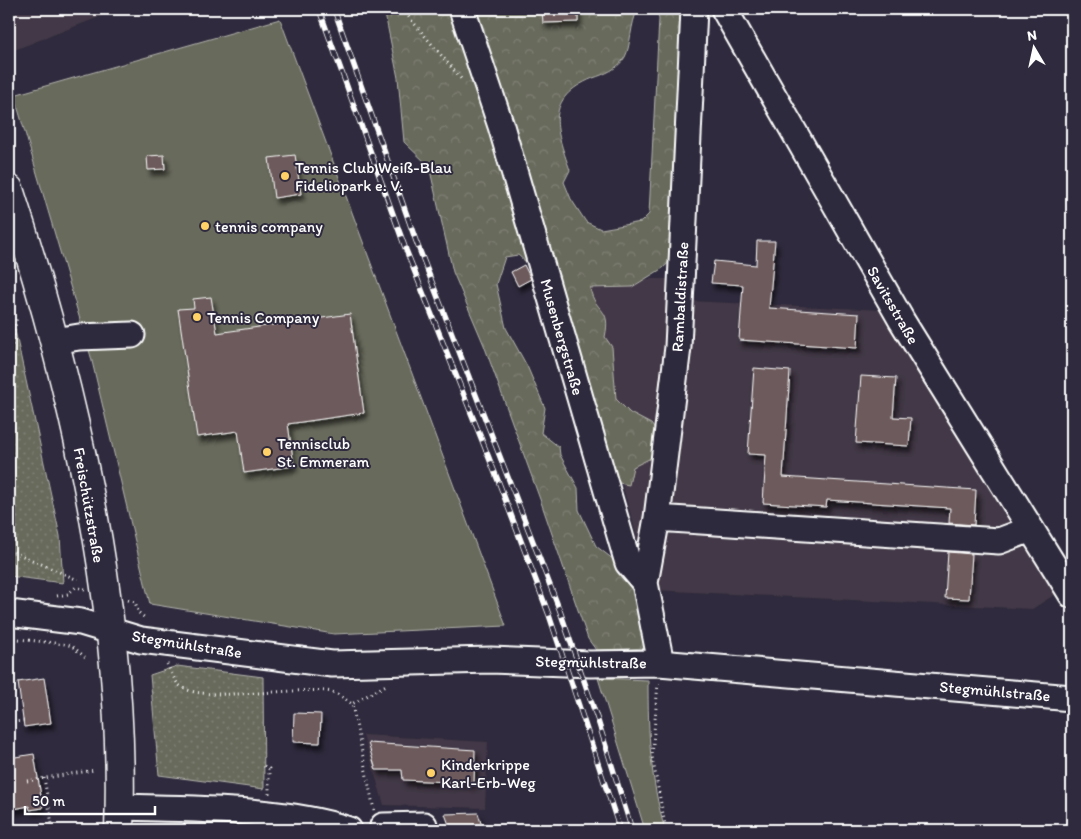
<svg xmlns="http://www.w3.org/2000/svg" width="1081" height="839" viewBox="0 0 1081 839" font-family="Itim,sans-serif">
<defs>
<pattern id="forest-crowns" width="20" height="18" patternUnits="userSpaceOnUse" patternTransform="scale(1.25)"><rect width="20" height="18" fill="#686a5c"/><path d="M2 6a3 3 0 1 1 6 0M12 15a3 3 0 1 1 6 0" fill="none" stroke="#7f8074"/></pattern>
<pattern id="park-dots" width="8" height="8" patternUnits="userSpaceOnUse" patternTransform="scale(1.25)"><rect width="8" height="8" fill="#686a5c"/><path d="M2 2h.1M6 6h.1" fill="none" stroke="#7f8074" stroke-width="1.8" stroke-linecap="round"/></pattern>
<filter id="shadow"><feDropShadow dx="3" dy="5.5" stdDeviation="2.5" flood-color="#0009"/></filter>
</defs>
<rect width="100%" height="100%" fill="#2f2a3d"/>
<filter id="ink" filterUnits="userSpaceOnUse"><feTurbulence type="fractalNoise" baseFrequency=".02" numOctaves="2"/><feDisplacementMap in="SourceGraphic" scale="10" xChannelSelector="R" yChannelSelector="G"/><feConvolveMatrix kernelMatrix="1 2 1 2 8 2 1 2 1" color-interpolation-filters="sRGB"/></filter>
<g filter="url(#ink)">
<path fill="#423846" d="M9 9H120L9 52Z
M564 279H689V301L884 310 1059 592 1032 609 652 590Z
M363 735 488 742 485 808 384 805Z"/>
<path fill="#686a5c" stroke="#b4b4ae" d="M280 19 506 626 334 634 150 604 91 357 14 95Z
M598 678 648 680C648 734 650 778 665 830H645Z"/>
<path fill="url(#forest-crowns)" stroke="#b4b4ae" d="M384 9H638C630 24 631 46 625 57 618 69 605 74 593 78 544 98 555 128 570 170L564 182 571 199 586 222 601 229 641 222 649 214 659 19 656 9H691L677 255 663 268 632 287 590 288C595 314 612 306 605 337L612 347 616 399 630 413 651 424 664 441 659 454 633 467 629 485 614 482 527 263 518 255 505 257 496 284 506 328 527 366 545 408 541 433 559 447 560 455 578 488 579 510 596 546 631 573 637 609 650 626V648L596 650 588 639 541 502 484 345 453 272 429 166 404 142 398 78Z"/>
<path fill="url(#park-dots)" stroke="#b4b4ae" d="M9 303 60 536 63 583 9 576Z
M177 666 263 677 264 789 159 775 150 675Z"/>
<path fill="#6d5a5b" stroke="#fff" filter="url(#shadow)" d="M542 9H578V22L543 23Z
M164 155 165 169 148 170 147 156Z
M295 155 301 194 274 198 269 158Z
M757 241H775L769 308 859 314 857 348 739 340 743 285 711 283 714 261 756 265Z
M524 265 531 279 518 286 511 272Z
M211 297 217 333 350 314 364 413 288 424 294 466 244 473 238 431 197 437 178 309 194 308 193 299Z
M754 368 790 371 783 477 976 490 974 525 949 523 950 508 827 500 826 507 763 503 766 455 748 454Z
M861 376 896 378 893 417 911 418 909 446 856 443Z
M948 552 972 554 969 599 945 598Z
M44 678 51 723 24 727 18 682Z
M294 713 321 714 320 743 293 742Z
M368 743 475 750 474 783 403 780 402 770H376Z
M34 754 43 808 30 810 29 806 9 810V758Z
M478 813 483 830H451L445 814Z"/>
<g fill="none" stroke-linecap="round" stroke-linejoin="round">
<g stroke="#fff" stroke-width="29">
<path id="minor" d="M462 9 501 126 628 563 645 583 659 653V663
M724 9 902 321 1072 595
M55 341 79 337 132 335
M657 518 999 541 1031 529
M645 583 657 518 678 347 694 9
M9 613 81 622 141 640 332 664 491 660 590 664 659 663 1072 698
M120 807C188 809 285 808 349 830
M383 826 424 825"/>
</g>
<g stroke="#fff" stroke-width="31">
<path id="major" d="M9 189C75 391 127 617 119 830"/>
</g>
<path stroke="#fff" stroke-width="3" stroke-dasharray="1 4" stroke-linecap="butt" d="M402 9 463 81
M9 365 17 316
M9 550 78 580
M57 596 68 594 76 587 85 589
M128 600 135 602 139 614
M139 613 146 619
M9 638 64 644 72 646 85 657
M167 664C171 671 174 680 179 685 199 705 300 685 332 692 339 694 346 700 352 704
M658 683 652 756 666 830
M9 709 11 722 24 721
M264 766 269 769V794
M44 778 53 830
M27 781 95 770
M374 810 352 704 388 684"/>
<use href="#minor" stroke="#2f2a3d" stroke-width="25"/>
<use href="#major" stroke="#2f2a3d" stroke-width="28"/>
<g stroke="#fff" stroke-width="5.5">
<path id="rail" d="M319 9 406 250 499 483 549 615 620 830
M334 9 416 241 560 611 599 724 632 830"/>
</g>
<use href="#rail" stroke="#2f2a3d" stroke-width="4" stroke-dasharray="11" stroke-linecap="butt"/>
</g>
</g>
<g fill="#ffd166" stroke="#2f2a3d" stroke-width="2">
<circle cx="285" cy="176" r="5"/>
<circle cx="205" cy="226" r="5"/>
<circle cx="197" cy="317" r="5"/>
<circle cx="267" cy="452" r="5"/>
<circle cx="431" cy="773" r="5"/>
</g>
<g text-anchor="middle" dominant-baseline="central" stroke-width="4" stroke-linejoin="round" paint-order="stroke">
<g font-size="16" fill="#fff" stroke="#2f2a3d" text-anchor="start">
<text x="295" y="167">Tennis Club Weiß-Blau<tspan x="295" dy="18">Fideliopark e. V.</tspan></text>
<text x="215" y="226">tennis company</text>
<text x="207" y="317">Tennis Company</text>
<text x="277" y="443">Tennisclub<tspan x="277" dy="18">St. Emmeram</tspan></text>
<text x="441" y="764">Kinderkrippe<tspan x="441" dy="18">Karl-Erb-Weg</tspan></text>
</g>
<g font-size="16" fill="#fff" stroke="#2f2a3d">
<text transform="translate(680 297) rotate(-87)">Rambaldistraße</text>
<text transform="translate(893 305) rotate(60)">Savitsstraße</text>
<text transform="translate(562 337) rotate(74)">Musenbergstraße</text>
<text transform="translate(89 505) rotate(80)">Freischützstraße</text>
<text transform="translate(187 644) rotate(9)">Stegmühlstraße</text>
<text transform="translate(591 662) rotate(1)">Stegmühlstraße</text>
<text transform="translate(995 691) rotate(5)">Stegmühlstraße</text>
</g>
</g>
<rect width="1081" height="839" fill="none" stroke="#2f2a3d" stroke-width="30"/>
<rect x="15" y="15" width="1051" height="809" fill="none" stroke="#fff" stroke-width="2" filter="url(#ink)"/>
<g transform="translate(1034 48) rotate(351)" stroke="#2f2a3d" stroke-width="4" paint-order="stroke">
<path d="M0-4L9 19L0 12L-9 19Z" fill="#ffffff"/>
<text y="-8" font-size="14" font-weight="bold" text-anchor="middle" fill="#ffffff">N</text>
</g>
<path d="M25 806v8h130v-8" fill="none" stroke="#ffffff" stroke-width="2.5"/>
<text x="32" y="806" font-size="15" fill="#ffffff" stroke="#2f2a3d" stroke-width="4" paint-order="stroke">50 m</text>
</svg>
